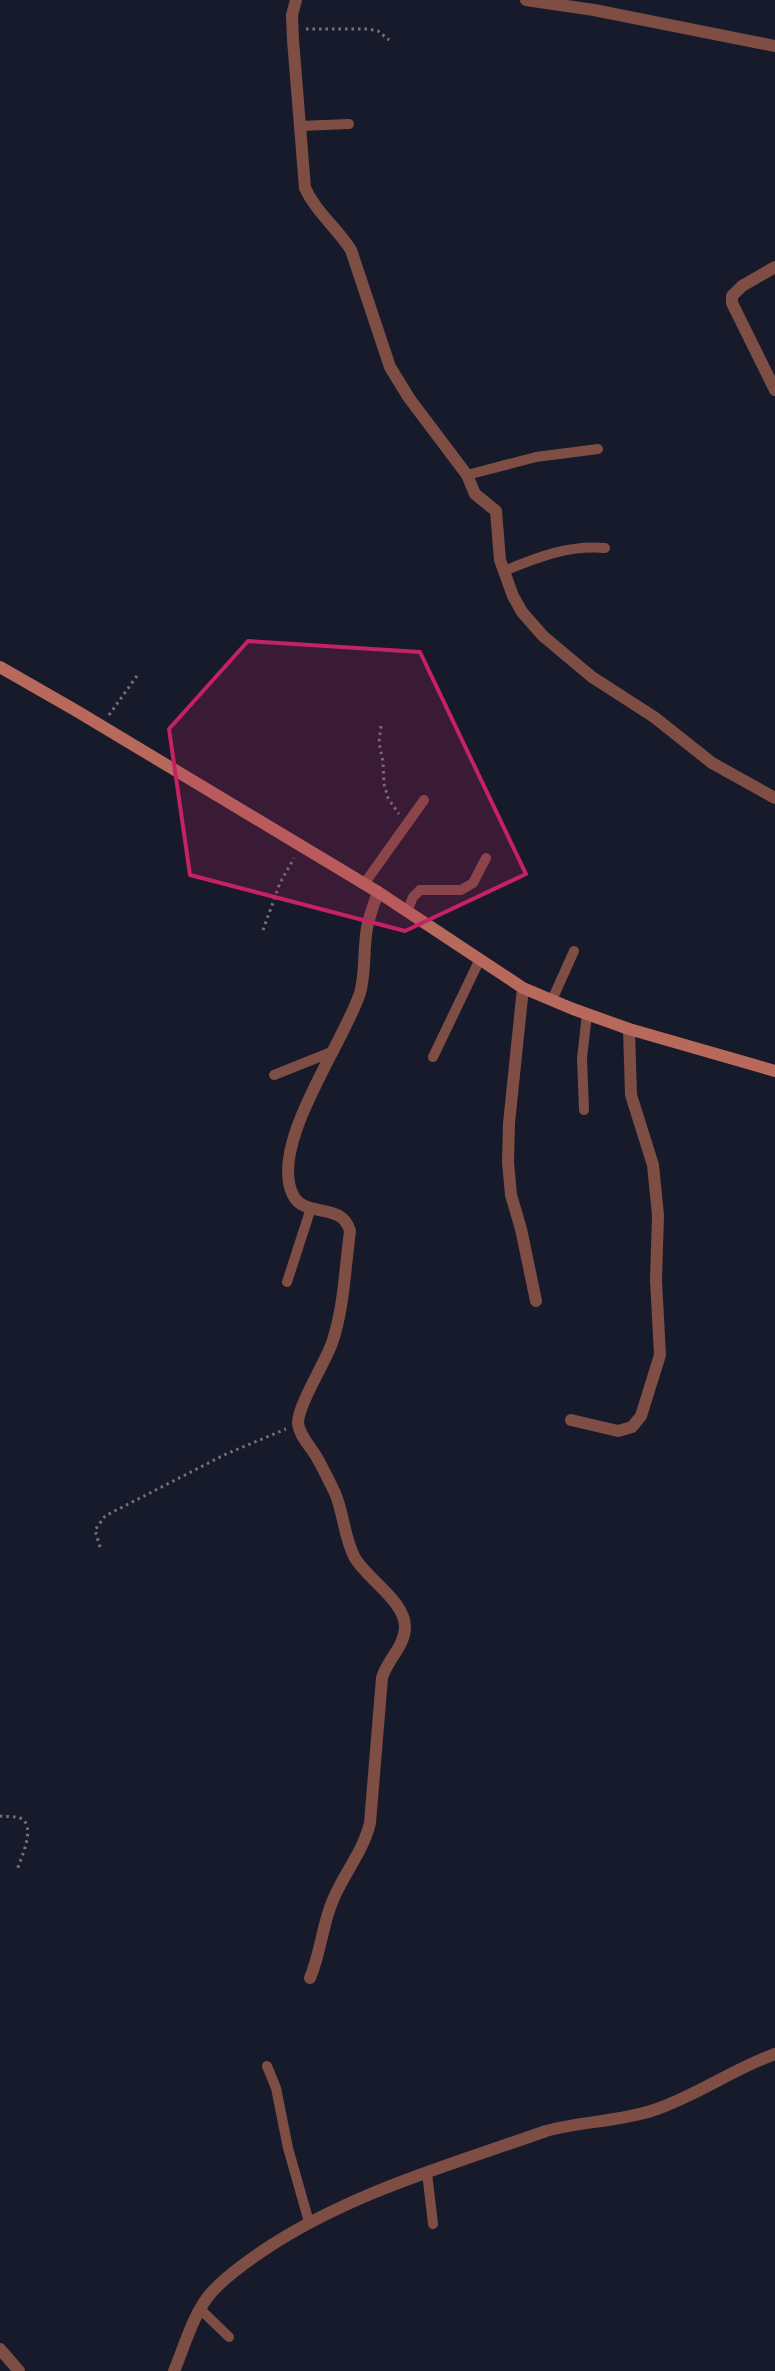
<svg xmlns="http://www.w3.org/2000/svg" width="775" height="2371" viewBox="0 0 775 2371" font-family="'DejaVu Sans',sans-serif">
<rect width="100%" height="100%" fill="#171a2a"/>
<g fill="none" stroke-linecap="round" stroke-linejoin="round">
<path stroke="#707280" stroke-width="3" stroke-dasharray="2.5 4" stroke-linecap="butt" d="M306 29H369L378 31 389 40
M109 715 139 673
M381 726 379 742 383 762 384 784 388 798 399 814
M263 930 280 883 294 858
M100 1547 95 1530 105 1516 226 1454 286 1429
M0 1816C6 1817 15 1816 20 1818 37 1825 21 1858 17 1870"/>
<path stroke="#7e4e44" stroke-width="10" d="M299 126 349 124
M467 475 536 457 598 449
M504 571C538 557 568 545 605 548
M364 884 424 800
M407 911 413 897 420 890H461L473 883 486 858
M552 1000 574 951
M433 1057 480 959
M274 1075 334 1051
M584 1110 582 1058 587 1014
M287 1282 311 1208
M267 2066 276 2088 288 2148 309 2222
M427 2173 433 2224
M200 2309 229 2337"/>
<path stroke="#7e4e44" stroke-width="12" d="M296 0 292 15 293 40 305 188C316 212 337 228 351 250L390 367 409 398 467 475 475 494 496 511 500 560 513 596 522 612 543 636 592 677 654 717 712 763 775 798
M526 0 594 10 775 46
M775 267 742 286 732 296V303L775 390
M523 988 509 1123 508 1162 511 1195 521 1229 536 1301
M571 1420 618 1431 632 1427 641 1416 660 1355 656 1280 658 1215 653 1165 631 1095 629 1029
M310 1978C321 1952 322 1925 333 1900 344 1873 363 1852 370 1823L382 1678C387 1660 405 1646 405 1627 405 1601 368 1580 355 1558 344 1538 344 1514 335 1493 329 1481 323 1468 316 1456 310 1446 299 1435 298 1423 298 1405 325 1363 332 1343 344 1308 345 1268 350 1231 342 1201 305 1219 293 1195 268 1145 344 1043 360 993 366 972 363 950 367 928 369 916 374 904 378 892
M0 2349 19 2371
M174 2371C185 2345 193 2314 211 2293 226 2276 246 2262 264 2250 349 2193 450 2165 546 2131 581 2121 619 2122 654 2110 696 2096 733 2069 775 2054"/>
<path stroke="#b7695b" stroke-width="12" d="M0 667 75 710 378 892 523 988 573 1009 629 1029 775 1071"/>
</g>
<path fill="#c42262" fill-opacity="0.2" stroke="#c42262" stroke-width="4" stroke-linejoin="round" d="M248 641 420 652 526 874 405 931 190 875 169 729Z"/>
</svg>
